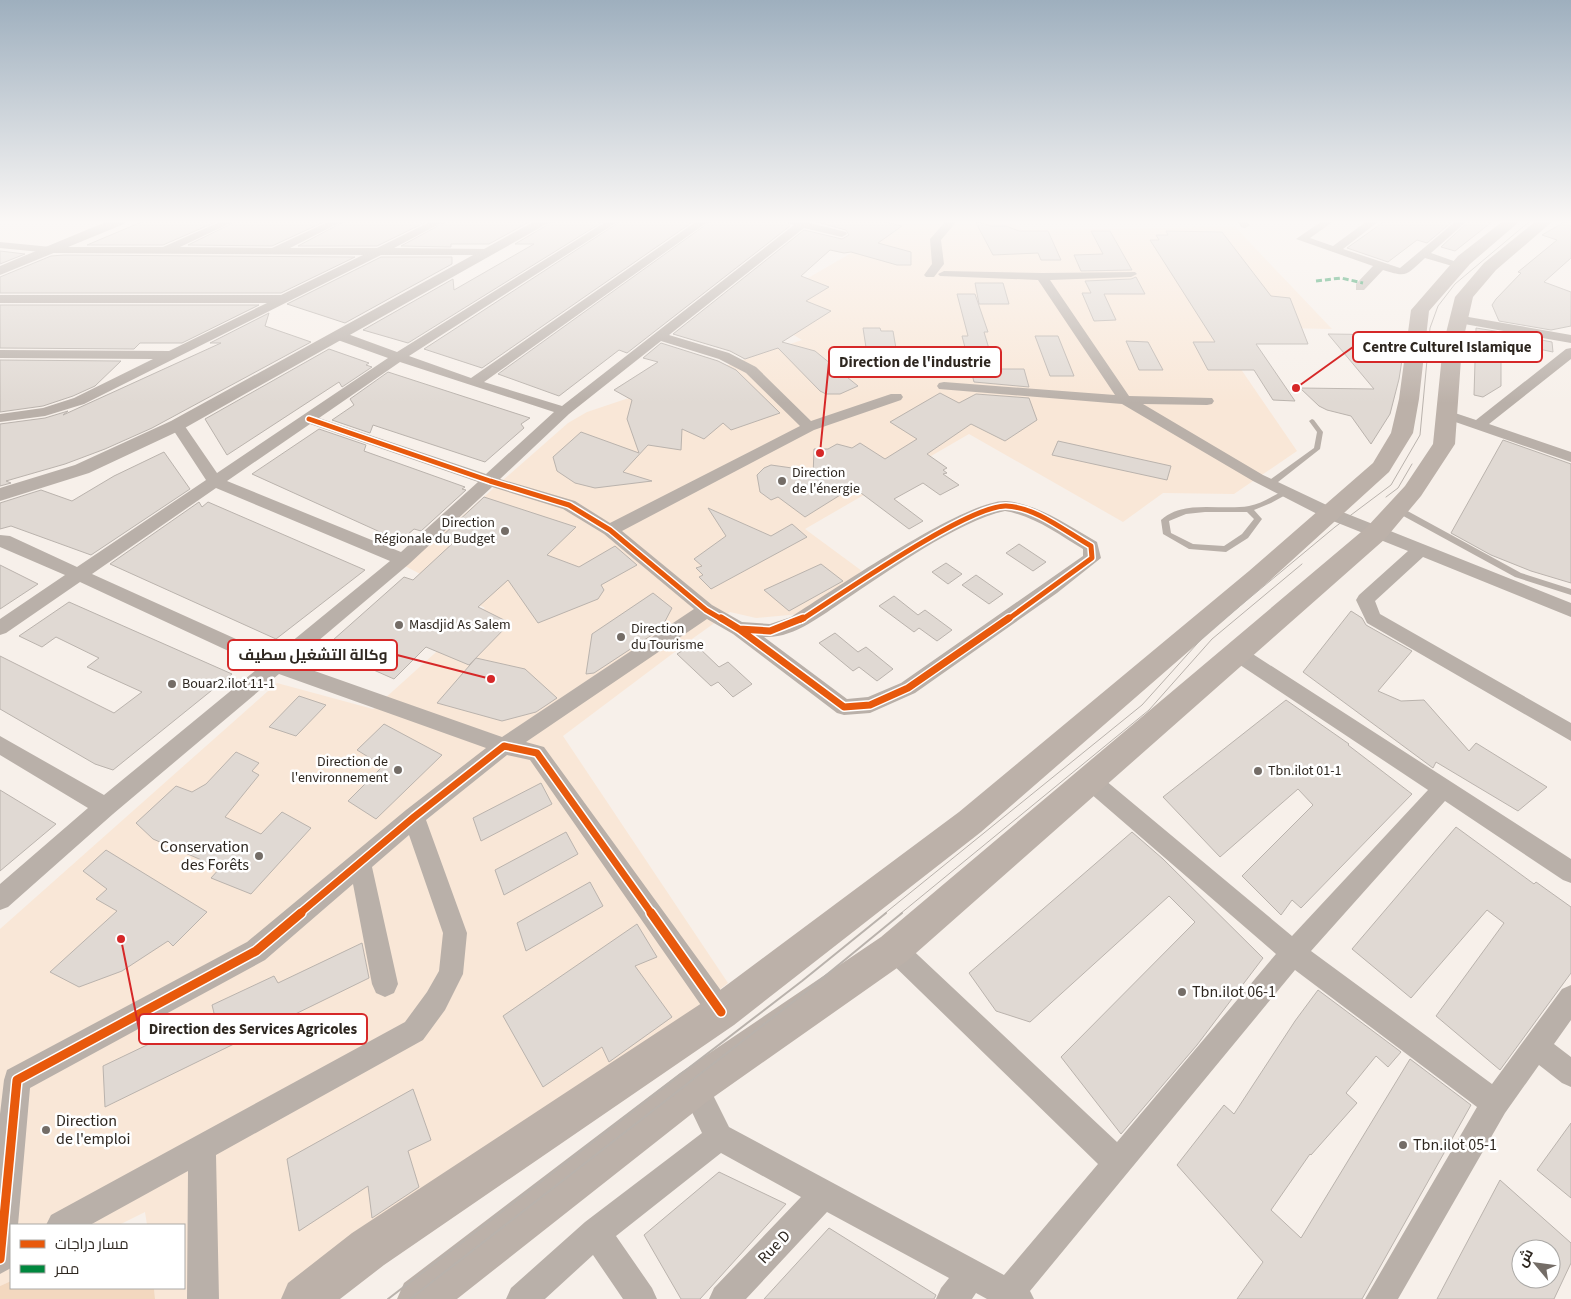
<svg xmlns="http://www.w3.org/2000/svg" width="1571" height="1299" viewBox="0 0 1571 1299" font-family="'Source Sans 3',Cairo,sans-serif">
<rect width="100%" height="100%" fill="#f7f0ea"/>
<path fill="#f9e7d7" d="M895 221H1001L1019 226 1021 230 1235 227 1332 329 1237 327 1221 340 1297 451 1234 494 1163 493 1123 522 969 434 805 529 862 571 800 614 756 618 730 612 692 639 563 736 728 983 516 1147 300 1299H155L154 1288H184V1225H147L145 1212 119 1225H11V1281L0 1286V929L277 683 373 709 485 608 405 566 568 423 587 412 802 340 753 310 896 227Z"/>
<path fill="#f3d8bf" d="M11 1281V1288H154L155 1299H0V1286Z"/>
<path fill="#e0d9d3" stroke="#bab3ad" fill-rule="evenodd" d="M144 221H218L163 245H87Z
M237 221H326L272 246 188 245Z
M345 221H428L377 246H298Z
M447 221H531L489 244H451V247L401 246Z
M554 221H604L408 343 363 330 453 279 454 290 534 244H515Z
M621 221H694L482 368 424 349Z
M711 221H787L790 226 627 353 619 350 559 396 498 374Z
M813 221H881L902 226 878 243 911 252V265H897L851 252 844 253 830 250 801 276 829 287 806 301 831 311 782 342 815 351 858 386 840 394H826L820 391 778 348 745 359 730 351 673 334 804 230 842 239 849 235 846 230Z
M975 221 991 226H1006L1019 231H1048L1061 260H1041L1038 253 993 255Z
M1385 221H1453L1427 243 1417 240 1388 262 1347 248Z
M1469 221H1493L1455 251 1441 247Z
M1566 221H1571V258L1544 282 1571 292V326L1551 330 1499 321 1492 305 1496 299 1521 273 1518 272 1557 240 1542 235Z
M1091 231H1110L1132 270 1081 271 1074 255 1103 254Z
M1166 231 1222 232 1271 296 1290 298 1308 344H1256L1295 401 1273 400 1254 370H1208L1193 342H1215L1150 240H1159L1156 235H1168Z
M0 251 25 254 0 264Z
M64 255 355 257 281 293H0V277L51 256Z
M381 257H452V264L345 323 287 304Z
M1136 277 1145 294H1104L1116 320 1094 321 1082 293H1091L1085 281 1131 279Z
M975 283H1003L1009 304H979Z
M957 294H975L988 332H984L995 369H1024L1029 387 974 382 962 336H968Z
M0 305H259L182 343H140L134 349 0 348Z
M269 313 265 326 311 342 152 428 105 449 65 464 6 481 11 483 0 486V424L45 418 68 411 63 415 221 343H210Z
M863 328H880L881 331H893L899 366 869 367Z
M1476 328 1501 332V386L1483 397 1474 395Z
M1505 333 1552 342 1553 352 1510 343Z
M1328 334 1406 335 1399 379 1390 414 1371 444 1351 416 1327 410 1319 406 1300 388 1374 389Z
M1035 336H1058L1074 376H1050Z
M1126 341 1148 342 1163 370H1139Z
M661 343 718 361 736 370 780 413 731 430 723 423 704 439 682 429 681 450 648 445 623 472 652 481 595 488 575 483 557 471 553 457 581 432 639 453 627 419 632 400 614 390 658 362 643 358Z
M329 349 369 363 366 365 372 367 342 387 339 382 227 455 205 419Z
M0 360 121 361 95 386 73 396 43 406 0 412Z
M388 372 530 418 521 424 524 428 485 462 373 425 370 433 332 420 354 405 350 399Z
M940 393 959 403 976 394 1029 398 1037 420 1005 441 971 424 927 454 947 468 943 470 947 473 943 474 959 485 940 495 923 483 894 499 923 521 909 529 853 487 805 517 778 497 771 500 760 492 757 475 764 468 771 465 792 468 794 466 813 477 814 449H828L837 444 852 448 860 443 885 459 917 439 890 422Z
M319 429 366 445 364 451 465 487 462 489 466 490 421 531 414 529 400 541 252 474Z
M1503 440 1571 464V583L1531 571 1491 555 1451 533Z
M1058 441 1171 466 1167 480 1052 455Z
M164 452 190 489 91 555 11 526 0 529V503L41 490 72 501 114 476Z
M484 497 576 527 547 555 579 567 615 546 637 565 601 585 604 590 598 599 538 623 508 580 478 607 510 623 469 665 426 647 394 679 324 648 404 577 413 580 454 542 440 538Z
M199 502 202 507 208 502 365 570 276 639 110 564Z
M708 508 771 536 792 524 807 537 711 589 699 577 703 575 696 568 702 566 694 559 726 536Z
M1019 544 1046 562 1033 571 1006 553Z
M946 563 962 574 948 584 932 572Z
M821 564 843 581 789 611 764 590Z
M0 565 38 584 0 609Z
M976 575 1003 594 989 604 962 585Z
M653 593 672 608 661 629 594 673 586 674 592 634Z
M894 596 918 615 925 610 952 630 937 641 919 628 914 632 879 606Z
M69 602 232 674 113 770 95 764 0 709V656L114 713 142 692 87 667 99 658 56 637 42 647 19 636Z
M1351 611 1362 618 1366 625 1412 651 1378 691 1401 701 1424 700 1469 751 1476 743 1547 787 1518 811 1436 762 1433 768 1303 672Z
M835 633 858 652 866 647 893 669 877 681 859 667 853 671 819 643Z
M690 646 693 649 698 647 719 667 728 662 752 684 733 697 718 682 711 686 677 654Z
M476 658 525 669 557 698 536 712 502 721 437 703Z
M299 696 326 705 296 736 269 727Z
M1286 700 1349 744 1348 745 1412 794 1301 908 1292 900 1281 915 1242 876 1313 805 1298 789 1220 857 1163 797Z
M384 724 442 755 376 819 348 801 383 766 357 750Z
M236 752 259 763 252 771 259 775 225 817 261 834 282 812 311 828 251 894 211 878 220 868 153 839 136 823 176 786 192 792 206 784Z
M541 783 552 804 481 841 473 818Z
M0 790 56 824 0 871Z
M1456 827 1534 884 1536 882 1571 907V973L1500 1070 1436 1016 1504 923 1487 910 1411 998 1352 949Z
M566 832 578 854 504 895 495 870Z
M1132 832 1163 859 1263 958 1197 1045 1121 1134 1061 1057 1195 922 1169 896 1030 1022 996 1011 969 973Z
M106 850 207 912 173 946 168 941 122 971 79 987 50 972 117 911 96 899 107 889 83 871Z
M590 882 603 906 526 951 517 923Z
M637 924 657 957 635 966 672 1017 609 1062 602 1047 543 1087 503 1016Z
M362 943 369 978 105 1107 103 1066 214 1013 212 1005 274 976 278 983Z
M1318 990 1401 1052 1388 1067 1376 1056 1346 1093 1357 1103 1311 1155 1310 1154 1271 1210 1301 1238 1410 1059 1471 1105 1362 1299H1237L1263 1262 1177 1165 1224 1105 1234 1114 1295 1021Z
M413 1089 431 1140 408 1151 419 1187 372 1218 368 1186 299 1231 287 1159Z
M1571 1123V1198L1537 1170Z
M719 1172 786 1204 700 1299H681L644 1235Z
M1500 1180 1571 1243V1263L1554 1299H1437ZM1521 1249H1551V1279H1521Z
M829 1228 936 1295 934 1299H764Z"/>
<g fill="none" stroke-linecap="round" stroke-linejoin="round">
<path fill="#b9b0a9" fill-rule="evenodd" d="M1312 419 1314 420 1323 432 1320 449 1273 486H1267V482L1314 448 1317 432 1309 421Z
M1284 490H1290L1291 492 1271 503 1254 510 1262 519 1248 538 1226 552 1189 549 1163 534 1161 520C1184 499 1221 511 1249 506 1261 504 1273 496 1284 490ZM1205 512H1247L1254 519 1242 534 1224 546 1193 544 1171 533 1169 521 1186 514Z
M1396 508H1402L1521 573 1571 589V595L1515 577 1396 512 1395 510Z"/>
<path fill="#b9b0a9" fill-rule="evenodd" d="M222 221H235L180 247 272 248 330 221H343L290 248H377L432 221H445L394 248 489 249 495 252 489 255H381L84 404 45 416 0 422V414L43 408 74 398 153 359 0 358V350L169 351 267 303H0V295H281L363 255 51 253 0 248V242L51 247H163Z
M607 221H619L409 356 471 378 697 221H709L484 382 562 406 794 225 790 224 789 221H811L810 223 846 232 847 234 842 237 804 228 669 335 729 353 756 367 811 421 891 394H901L903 397 901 400 814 430 622 531 712 605 742 622 770 624 791 617C829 593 969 497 1007 501 1040 505 1069 526 1097 542L1101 558 1057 593 915 693 870 713 844 715 837 713 733 634 707 619 526 742 544 747 730 1003 734 1012 730 1021 721 1025 712 1021 530 760 507 755 426 820 467 933 463 974 445 1010 423 1040 216 1155 219 1299H187L188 1171 90 1225H46L51 1215 405 1022 427 992 439 971 443 933 409 835 372 867 398 984 394 993 385 997 376 993 372 984 353 884 265 960 30 1088 18 1225H11V1268L0 1274V1114L4 1080 7 1070 247 942 406 810 486 748 279 674 113 814 8 907 0 910V884L88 808 0 755V736L104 795 261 666 80 582 6 633 0 635V619L65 575 0 547V535L10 536 77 567 206 480 170 425 172 422H182L217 473 388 358 335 339 334 336 335 333H345L397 352ZM661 341 719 359 746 373 800 426 610 523 575 501 500 479 569 414ZM400 362 554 412 486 474 319 418ZM310 424 478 482 401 552 227 481ZM492 487 563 509 604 534 694 609 502 737 292 663 409 564ZM216 488 390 561 274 656 92 574ZM1005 511C1034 516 1058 534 1083 549V556L901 683 868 697 847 699 764 637C793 639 822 615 845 600 887 572 958 521 1005 511Z
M946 221H957L941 240 944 264 934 277H926L924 275 932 264 930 239Z
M1237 221H1247L1250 225 1245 228 1241 227Z
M1322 221H1334L1310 238 1333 246 1367 221H1379L1343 249 1400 268 1456 221H1467L1431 253 1465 265 1459 268 1425 258C1406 275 1408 278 1383 270L1364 290H1356V284L1373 266 1296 239Z
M944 271 1042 273 1135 272 1137 274 1131 277 1050 280 1129 396 1212 398 1214 401 1212 404 1207 405 1143 404 1263 475 1335 509 1571 603V617L1423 557 1375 601 1380 614 1571 723V741L1367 623 1356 600 1359 595 1408 551 1323 517 1253 481 1122 404 939 389 937 386 939 383 944 382 1115 395 1038 280 940 276 938 274Z
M1457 315 1571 335V343L1453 322 1451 319Z
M1571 348V359L1489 424 1571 452V462L1441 417 1439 414 1446 410 1476 420 1566 349Z
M1238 647 1245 649 1571 859V883L1563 880 1445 801 1311 951 1492 1084 1562 989 1571 985V1020L1554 1044 1571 1057V1087L1562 1083 1539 1065 1505 1113 1398 1299H1365L1477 1107 1295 970 1030 1291 1034 1299H987L976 1293 972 1299H936L941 1288 949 1278 827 1212 746 1299H709L714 1288 801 1197 721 1153 616 1236 652 1288 657 1299H623L593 1255 545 1299H506L511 1288 585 1222 702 1133 680 1087 684 1077 694 1073 704 1077 729 1127 1004 1275 1098 1164 885 957 882 949 885 941 894 937 903 941 1117 1142 1276 954 1083 787 1080 781 1083 775 1091 772 1099 775 1292 936 1428 790 1231 659 1229 654 1231 649Z"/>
<path fill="#b9b0a9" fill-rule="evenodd" d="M108 221H126L124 224 0 275V266Z
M535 221H552L183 429 89 473 0 501V488L75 465 171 421Z"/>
<path fill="#bcb1a9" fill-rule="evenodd" d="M1503 221H1520L1470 264 1429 311 1419 399 1413 433 1389 472 1267 583 981 832 734 1025 384 1265 340 1299H281L288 1283 352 1233 708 999 959 812 1249 571 1373 463 1391 433 1399 399 1411 310 1458 256Z
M1536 221H1553L1496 270 1473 297 1462 345 1455 444 1421 496 1385 539 907 961 708 1101 457 1299H397L404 1283 680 1073 881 937 1367 527 1405 486 1433 444 1443 345 1455 297 1484 263Z"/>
<path stroke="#b9b2ac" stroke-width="1" d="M1386 497 1398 488 1412 464
M884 914 1142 705 1205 635 1335 527 1391 485 1420 435 1430 328 1438 306 1455 284 1530 221
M900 914 1149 710 1212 639 1302 564"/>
<path stroke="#b9b2ac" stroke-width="2" d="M388 1299 802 981 886 913
M410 1299 808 990 902 913"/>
<path stroke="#00873e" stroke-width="3" stroke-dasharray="6 3" stroke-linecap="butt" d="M1316 281 1341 278 1363 283"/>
<g stroke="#fff" stroke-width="8">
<path id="cycleway-far2" d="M309 419 490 481 569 505 610 530 706 610 723 620
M801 620C839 596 968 505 1006 506 1036 507 1066 532 1091 546L1092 558 1007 620"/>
</g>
<g stroke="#fff" stroke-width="10">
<path id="cycleway-far1" d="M721 618 739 629
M739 629 770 631 803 618
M739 629 844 707 870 705 908 688 1009 618
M299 914 414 817 504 746 537 753 652 914"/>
</g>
<g stroke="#fff" stroke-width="12">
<path id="cycleway" d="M651 913 721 1012
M0 1259 17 1080 256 951 301 913"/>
</g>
<use href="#cycleway-far2" stroke="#e8590c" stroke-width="5"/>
<use href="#cycleway-far1" stroke="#e8590c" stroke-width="7"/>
<use href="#cycleway" stroke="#e8590c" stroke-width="9"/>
</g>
<linearGradient id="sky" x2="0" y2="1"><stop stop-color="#9eafbe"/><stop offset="0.55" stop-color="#fbf8f6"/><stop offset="1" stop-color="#fbf8f6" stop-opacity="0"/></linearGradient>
<rect width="1571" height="403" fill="url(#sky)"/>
<g fill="#746d67" stroke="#fff" stroke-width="2">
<circle cx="782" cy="481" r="5"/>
<circle cx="505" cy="531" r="5"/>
<circle cx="399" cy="625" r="5"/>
<circle cx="621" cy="637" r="5"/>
<circle cx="172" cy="684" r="5"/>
<circle cx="398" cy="770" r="5"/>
<circle cx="1258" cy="771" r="5"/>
<circle cx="259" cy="856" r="5"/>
<circle cx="1182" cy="992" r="5"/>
<circle cx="46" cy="1130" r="5"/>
<circle cx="1403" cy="1145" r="5"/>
</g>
<g text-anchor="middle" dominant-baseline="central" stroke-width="5" stroke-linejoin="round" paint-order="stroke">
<g font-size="14" fill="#2e2720" stroke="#fff" text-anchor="start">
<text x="792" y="473">Direction<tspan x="792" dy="16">de l'énergie</tspan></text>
<text x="495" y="523" text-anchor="end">Direction<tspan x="495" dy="16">Régionale du Budget</tspan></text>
<text x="409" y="625">Masdjid As Salem</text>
<text x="631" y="629">Direction<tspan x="631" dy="16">du Tourisme</tspan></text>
<text x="182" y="684">Bouar2.ilot 11-1</text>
<text x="388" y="762" text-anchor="end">Direction de<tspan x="388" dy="16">l'environnement</tspan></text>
<text x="1268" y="771">Tbn.ilot 01-1</text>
</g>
<g font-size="16" fill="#2e2720" stroke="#fff" text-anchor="start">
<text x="249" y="847" text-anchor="end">Conservation<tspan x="249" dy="18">des Forêts</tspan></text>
<text x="1192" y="992">Tbn.ilot 06-1</text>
<text x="56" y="1121">Direction<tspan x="56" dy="18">de l'emploi</tspan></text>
<text x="1413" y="1145">Tbn.ilot 05-1</text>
</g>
<g font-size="16" fill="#2e2720" stroke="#fff">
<text transform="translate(774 1247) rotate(-46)">Rue D</text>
</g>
</g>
<path fill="none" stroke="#d62828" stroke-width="2" d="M1296 388L1353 347M820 453L829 362M491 679L397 655M121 939L139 1029"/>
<g fill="#d62828" stroke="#fff" stroke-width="2">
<circle cx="1296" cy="388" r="5"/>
<circle cx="820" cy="453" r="5"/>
<circle cx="491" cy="679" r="5"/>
<circle cx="121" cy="939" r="5"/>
</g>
<g fill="#fff" stroke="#d62828" stroke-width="2">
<rect x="1353" y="332" width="189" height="30" rx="5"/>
<rect x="829" y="347" width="172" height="30" rx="5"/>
<rect x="228" y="640" width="169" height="30" rx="5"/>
<rect x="139" y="1014" width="228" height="30" rx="5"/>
</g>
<g font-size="15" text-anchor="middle" font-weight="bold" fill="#2e2720">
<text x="1447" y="352">Centre Culturel Islamique</text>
<text x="915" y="367">Direction de l'industrie</text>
<text x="313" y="660">وكالة التشغيل سطيف</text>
<text x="253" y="1034">Direction des Services Agricoles</text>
</g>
<rect x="10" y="1224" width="175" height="65" fill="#ffffff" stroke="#aba9a6"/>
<rect x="20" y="1240" width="25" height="8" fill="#e8590c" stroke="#aba9a6"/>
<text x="55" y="1249" font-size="15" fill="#2e2720">مسار دراجات</text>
<rect x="20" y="1265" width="25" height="8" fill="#00873e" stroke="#aba9a6"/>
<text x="55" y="1274" font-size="15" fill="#2e2720">ممر</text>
<g transform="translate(1536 1264) rotate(299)"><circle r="24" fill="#ffffff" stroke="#aba9a6"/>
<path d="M0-4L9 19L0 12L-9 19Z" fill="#746d67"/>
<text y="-8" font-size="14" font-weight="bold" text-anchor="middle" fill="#2e2720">ش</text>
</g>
</svg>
